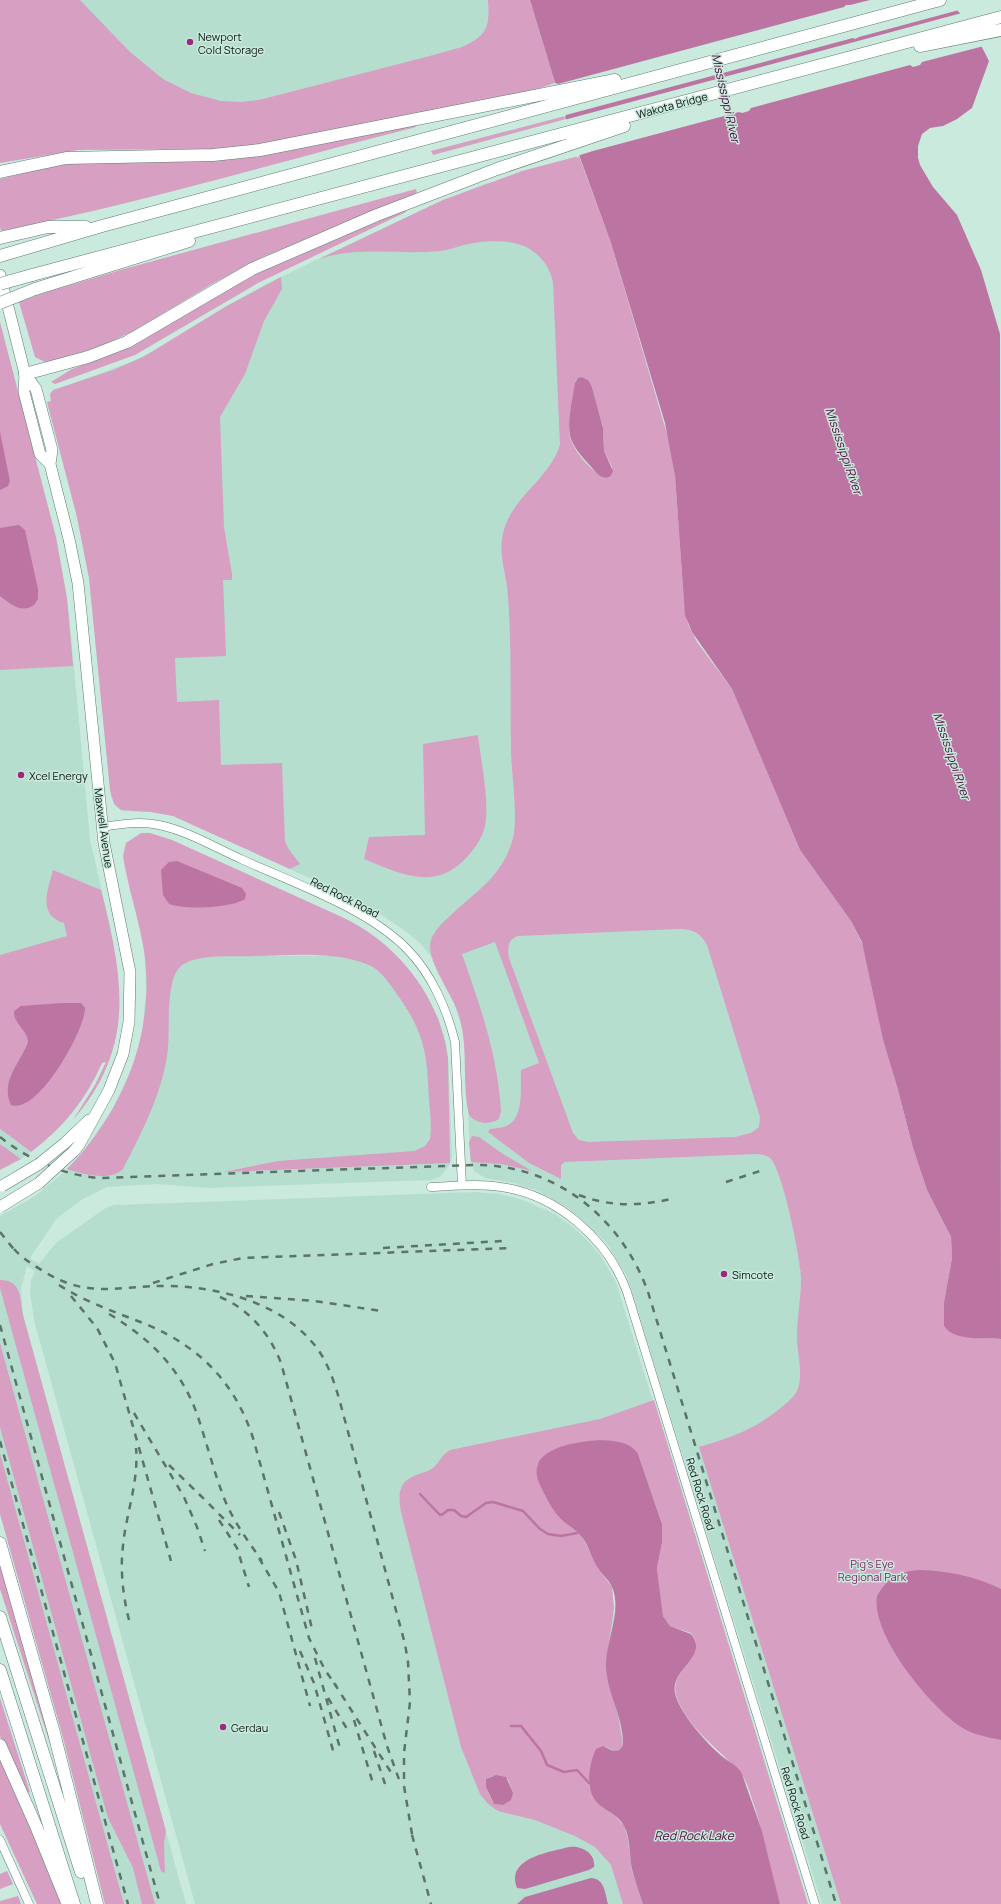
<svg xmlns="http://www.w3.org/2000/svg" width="1001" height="1904" viewBox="0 0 1001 1904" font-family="Manrope,sans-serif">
<rect width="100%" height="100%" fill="#c9eadd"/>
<path fill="#b6decf" d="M0 0H530L555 83 534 90 420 112 229 135Z
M487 183 556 274 563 456 868 1441 701 1451 841 1904H822L627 1276 606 1242 568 1208 538 1191 514 1183 485 1178 474 1171 470 1156 465 1038 453 999 431 957 420 943 404 930 371 908 349 896 173 816 151 812 123 811 117 807 111 797 89 578 77 517 47 402 51 401V392L133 361 154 351 225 307 266 284 430 206Z
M0 509 56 537 69 614 90 840 111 930 0 962Z
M145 955 397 956 428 999 438 1017 446 1043 448 1058 452 1157 449 1166 440 1177 430 1180 209 1188 157 1184 107 1187 83 1199 57 1218 30 1258 39 1264 56 1243 104 1209 114 1205 475 1192 500 1194 523 1200 555 1214 573 1227 589 1242 600 1255 616 1282 669 1453 638 1454 562 1520 581 1535 601 1573 612 1587 631 1860 643 1904H195L34 1320 30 1293 31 1280 35 1271 27 1266 21 1288 23 1315 186 1904H124L0 1453V1216L35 1196 63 1173 84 1151 112 1110 137 1057 142 1033 146 992Z
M0 1129 10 1137 31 1152 21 1159 6 1149 0 1144Z"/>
<path fill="#d79fc2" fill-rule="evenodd" d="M0 0H80L130 52 163 79 191 93 221 101 241 102 259 100 426 57 462 47C487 36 490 27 488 0H530L555 83 534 90 257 145 216 149 78 150 0 163Z
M565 116 566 119 433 155 431 151Z
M415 124 416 127C278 162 141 203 1 231L0 227V179L45 168 67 164 166 161Z
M579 156 611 243 670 444 675 476 684 602 688 624 697 642 732 689 800 850 851 921 865 949 883 1040 898 1090 913 1148 927 1190 951 1237 952 1258 944 1302V1326C958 1340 982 1338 1001 1339V1904H841L699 1447C731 1438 758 1428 783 1406 788 1402 794 1397 797 1391 804 1376 797 1353 797 1337 797 1318 801 1298 801 1279 801 1259 783 1173 771 1159 767 1155 763 1155 757 1154L565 1162 561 1165V1179L529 1163 488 1132 490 1129C495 1128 502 1128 506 1126 525 1119 520 1086 521 1070L539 1063 495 942 462 954C480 1005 498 1056 501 1111L499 1119C490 1125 476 1124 469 1115 461 1080 470 1045 457 1010 450 991 425 958 431 940 434 931 443 922 450 916 478 889 505 875 514 834 517 807 512 779 511 752 510 700 512 649 508 597 507 575 498 556 503 534 510 498 549 480 560 445L553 283C551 267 537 250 521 245 505 239 480 241 464 245 456 247 448 250 440 251 400 255 357 246 319 259L443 200 522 171ZM576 380 589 381 592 387 603 428 604 451 612 467V475L609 477 603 478C589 468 571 449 569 432ZM678 929C692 929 700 932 707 945L760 1117 759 1127 751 1133 735 1137 588 1142 579 1140 573 1133 509 958C507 948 508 939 518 936Z
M416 189 417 194 263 257 212 284 134 331 98 347 67 357 45 362 35 357 19 302 47 292 124 269Z
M405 210 406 212 258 283 135 355 55 384 51 382 72 369 116 353 143 340 217 295 256 274Z
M281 277 282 289 264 321 245 374 220 417 224 527 232 574V580H223L226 656 175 658 177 702 219 700 221 765 282 763 285 841 288 848 300 864 290 869 173 816 151 812 121 810 114 804 110 790 89 578 77 517 47 402 51 401 50 394 53 390 113 370 143 357 225 307Z
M0 322 56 537 67 598 73 666 0 670Z
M478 735C481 762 488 792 486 819 485 834 477 846 467 857 435 892 401 874 364 859L369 837 425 835 423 744Z
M141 833H150L172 840 344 918C398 944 440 997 448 1058L450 1163 223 1172 278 1161 414 1151 425 1146 430 1139C432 1126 430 1112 429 1100 427 1050 424 1031 394 990 387 980 380 970 369 965 337 951 289 955 255 956 235 957 197 953 181 966 165 980 170 1028 168 1048 164 1090 142 1132 123 1169 110 1182 82 1174 67 1169 124 1111 156 1032 144 951 139 919 128 888 123 856L126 843Z
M53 870 101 890C123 977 137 1046 73 1120L95 1085 106 1062 102 1063C86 1100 62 1129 31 1152L0 1129V955L67 936 64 923C37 915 48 889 53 870Z
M472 1136 479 1137 503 1154 532 1171 501 1164 471 1162 469 1142Z
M0 1144 21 1159 0 1170Z
M0 1280C22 1280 20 1299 23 1315L166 1831 164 1843 165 1873 161 1871 0 1288Z
M0 1343 155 1904H142L133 1868 108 1818 0 1427Z
M654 1400 808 1904H780C771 1870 764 1835 753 1802 750 1793 747 1781 741 1774 720 1749 689 1730 677 1698 666 1669 711 1659 691 1633L670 1626 663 1616 657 1568 662 1543V1524L638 1454 600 1440 582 1442 556 1449 537 1465V1469L540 1484 553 1509 562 1520 581 1535 601 1573 612 1587 614 1608 606 1662 607 1673 618 1716 623 1745 621 1749 616 1751 605 1747 592 1765 589 1787 596 1801 616 1817 624 1826 628 1840 632 1871 643 1904H623L611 1865 595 1847 575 1836 535 1820 498 1811 488 1804 480 1794 461 1747 401 1512C398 1493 398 1481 419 1474 424 1472 429 1471 433 1468 440 1462 442 1454 450 1450L600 1419ZM492 1776 508 1779C513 1791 515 1804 499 1805L492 1801 486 1787V1779Z
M0 1453 124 1904H105L62 1734 0 1514Z
M0 1562 57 1755 54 1756 0 1589Z
M0 1698 30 1792 26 1794 0 1736Z
M0 1753 62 1904H37L0 1824Z
M7 1871 13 1884 0 1889V1874Z
M18 1896 21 1904H0V1901Z"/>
<path fill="#bc75a3" d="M530 0H946C966 15 978 39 989 61L972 108 957 119 943 126 930 128 922 134 918 146V158L920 165 933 187 957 215 981 270 1000 334 1001 1339C985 1338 953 1341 944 1326V1302L952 1258 951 1237 927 1190 913 1148 898 1090 883 1040 862 942 851 921 800 850 732 689 692 632 685 615 684 602 675 476 665 423 611 243 566 119Z
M582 377 589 381 592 387 603 428 604 451 613 471 611 476C603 481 598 475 593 469 585 460 575 450 571 439 566 426 573 397 575 383L578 378Z
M0 432 10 481 8 486 0 490Z
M19 525 25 530 38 589V599L34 605C21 614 11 604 0 596V528Z
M177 861 242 888 246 894 245 899C232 908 184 910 169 904L163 895 161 870 169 862Z
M62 1003H81L85 1008C85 1030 38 1115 11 1105 0 1081 20 1064 28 1042 28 1030 13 1024 14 1011L21 1006Z
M600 1440C614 1441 630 1441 638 1454L662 1524V1543L657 1568 663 1616 670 1626 691 1634C710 1657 670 1669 675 1693 679 1713 708 1745 724 1758 731 1763 738 1766 742 1774L762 1831 780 1904H643C639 1892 635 1881 632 1869 629 1855 631 1839 624 1826 620 1817 609 1812 601 1806 584 1794 588 1766 596 1749L603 1746C610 1750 619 1755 623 1745 624 1716 605 1691 606 1662 607 1639 622 1610 612 1587 609 1580 602 1575 598 1568 591 1558 589 1545 581 1536 574 1528 565 1524 558 1516 552 1509 548 1501 544 1493 540 1485 535 1476 537 1467 541 1446 583 1441 600 1440Z
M919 1570C948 1571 975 1576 1001 1589V1740C986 1737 970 1734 958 1725 928 1703 871 1635 877 1596 886 1579 900 1571 919 1570Z
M496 1775 506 1777 513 1793 511 1800 503 1805 494 1804 486 1787V1779Z
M569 1847C581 1845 596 1853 594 1867L589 1870 525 1889 517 1888C505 1858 550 1852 569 1847Z
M591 1878C605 1879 605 1893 608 1904H517L525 1897Z"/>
<path fill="#c9eadd" d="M870 0H949L959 10 859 37 855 39 853 38 566 115 564 118 553 84 555 83 558 84 844 7 846 5H850Z
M962 13 979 35 984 46 922 62 920 65 913 67 910 65 751 108 749 111 742 113 739 112 593 151 580 155 577 158 564 120Z"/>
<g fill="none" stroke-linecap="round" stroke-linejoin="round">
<path stroke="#bc75a3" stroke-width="2.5" d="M420 1494 440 1515 443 1514 448 1510H454L461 1516 466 1517 486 1503 493 1502 523 1511 540 1529 548 1534 561 1536 577 1533
M511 1726H521L541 1751 547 1765 564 1772 577 1770 589 1783"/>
<g stroke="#5e7c71" stroke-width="9">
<path id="minor" d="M102 827C121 824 140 821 159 825 188 831 216 848 243 860 294 883 368 909 407 949 431 973 447 1009 455 1042L462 1185
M431 1187C454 1186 478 1183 501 1187 557 1195 608 1239 627 1292L815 1904
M0 1840 29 1904"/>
</g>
<g stroke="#5e7c71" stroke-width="12">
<path id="major" d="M0 275 25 374 24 392 40 454 50 464
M25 374 36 389 52 450 50 464 69 539 78 583 104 843 130 972 129 1022 123 1054 109 1090 79 1145 74 1151
M65 1143 89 1120"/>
</g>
<g stroke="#5e7c71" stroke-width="13">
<path id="highway" d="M920 46 1001 30
M0 172 66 158 213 155 260 150 615 80
M0 238 48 227H86
M0 256 102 226 940 0
M32 275 1001 17
M35 289 189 241
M25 374 88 357 127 342 252 269 377 215 497 169 624 126
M0 1543 54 1733 97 1904
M0 1617 81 1872
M0 1670 74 1904
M0 1745 36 1826 66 1900"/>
</g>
<use href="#minor" stroke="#fff" stroke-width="8"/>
<use href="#major" stroke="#fff" stroke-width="11"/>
<use href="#highway" stroke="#fff" stroke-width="12"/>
<path stroke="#5d726a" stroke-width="2.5" stroke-dasharray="7 7" stroke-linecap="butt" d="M0 1137C29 1160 63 1175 99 1178L472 1165C554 1163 621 1217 648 1292L836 1904
M726 1182 760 1171
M579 1195C610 1207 640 1206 671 1199
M0 1232 16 1252
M383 1248 502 1241
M14 1249C22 1258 32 1264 43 1271 90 1300 118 1285 169 1286 223 1287 287 1305 319 1351 329 1366 335 1384 340 1402L405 1644 408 1662 410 1702 404 1753V1786L413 1840
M153 1283 213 1264 243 1258 512 1248
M59 1285C87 1303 118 1313 148 1325 201 1348 235 1383 253 1438L309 1638 325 1670 337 1687
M71 1296 97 1328 115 1363 171 1561
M246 1296 314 1301 382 1311
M220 1297C249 1309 270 1334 281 1363L387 1746 401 1785
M109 1314C151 1339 182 1370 198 1417 207 1444 214 1472 224 1498 233 1521 248 1541 262 1561
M0 1325 160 1904
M134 1413 184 1497 197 1527 205 1551
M0 1441 128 1904
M169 1465 202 1497
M199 1494 240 1535
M279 1512 296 1560 312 1629
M219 1520 237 1548 249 1587
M259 1558 279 1592 310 1706
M129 1620C123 1596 120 1570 123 1546 126 1513 139 1482 136 1448
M300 1651 314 1683 334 1754
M315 1658 341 1752
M334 1683 394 1777
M328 1698 349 1732
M354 1720 374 1787
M374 1751 385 1784
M412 1835 431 1904"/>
<g stroke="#5e7c71" stroke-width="12" stroke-linecap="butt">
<path id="major-bridge" d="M2 1186 39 1164 65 1143
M0 1207 39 1183 74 1151"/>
</g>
<g stroke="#5e7c71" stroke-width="13" stroke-linecap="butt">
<path id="highway-bridge" d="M0 284 32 275
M0 303 35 289"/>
</g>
<use href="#major-bridge" stroke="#fff" stroke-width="11"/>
<use href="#highway-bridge" stroke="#fff" stroke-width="12"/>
</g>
<g fill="#a0277f" stroke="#c9eadd" stroke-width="1.5">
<circle cx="190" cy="42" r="4"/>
<circle cx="21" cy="775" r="4"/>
<circle cx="724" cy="1274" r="4"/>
<circle cx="223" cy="1727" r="4"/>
</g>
<g text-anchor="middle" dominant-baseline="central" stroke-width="3" stroke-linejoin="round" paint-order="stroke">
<g font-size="11" fill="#0c1814" stroke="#c9eadd" text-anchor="start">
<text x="198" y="36">Newport<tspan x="198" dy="13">Cold Storage</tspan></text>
<text x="29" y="775">Xcel Energy</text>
<text x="732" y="1274">Simcote</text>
<text x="231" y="1727">Gerdau</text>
</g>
<g font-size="11" fill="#0c1814" stroke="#c9eadd">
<text transform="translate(672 105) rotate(-15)">Wakota Bridge</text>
<text transform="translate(104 828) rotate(82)">Maxwell Avenue</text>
<text transform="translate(345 897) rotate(27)">Red Rock Road</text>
<text transform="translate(701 1494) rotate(73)">Red Rock Road</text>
<text transform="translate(796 1803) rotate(73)">Red Rock Road</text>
</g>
<g font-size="11" fill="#7c2763" stroke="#c9eadd">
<text x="872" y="1563">Pig's Eye<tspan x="872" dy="13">Regional Park</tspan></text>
</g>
<g font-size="12" font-style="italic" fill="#4c0b3b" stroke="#c9eadd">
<text transform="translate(726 98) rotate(77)">Mississippi River</text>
<text transform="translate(844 451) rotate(71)">Mississippi River</text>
<text transform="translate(952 756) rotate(71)">Mississippi River</text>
<text x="694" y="1835">Red Rock Lake</text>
</g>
</g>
</svg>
